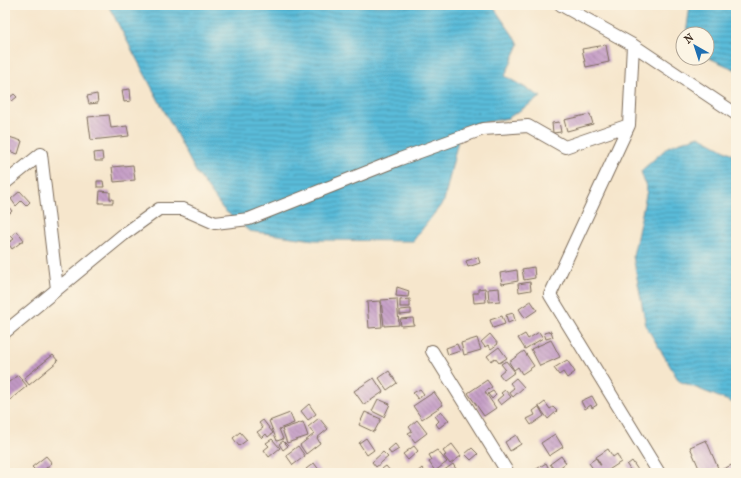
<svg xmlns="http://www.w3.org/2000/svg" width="741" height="478" viewBox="0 0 741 478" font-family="'IM FELL French Canon',serif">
<defs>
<pattern id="water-rules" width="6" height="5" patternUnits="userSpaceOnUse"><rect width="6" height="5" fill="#5abbd9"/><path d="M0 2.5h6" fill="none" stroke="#4c98af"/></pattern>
<pattern id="building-back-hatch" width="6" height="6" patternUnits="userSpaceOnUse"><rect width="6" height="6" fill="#c198c4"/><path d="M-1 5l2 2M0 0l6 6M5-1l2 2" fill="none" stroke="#9e7c9f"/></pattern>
</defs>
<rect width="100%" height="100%" fill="#fcf5e5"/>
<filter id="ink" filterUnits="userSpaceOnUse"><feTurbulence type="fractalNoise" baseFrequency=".025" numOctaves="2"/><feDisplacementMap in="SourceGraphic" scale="8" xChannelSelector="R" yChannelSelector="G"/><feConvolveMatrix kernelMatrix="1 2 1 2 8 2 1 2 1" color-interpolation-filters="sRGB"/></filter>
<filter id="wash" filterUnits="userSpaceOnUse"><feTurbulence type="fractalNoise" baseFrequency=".012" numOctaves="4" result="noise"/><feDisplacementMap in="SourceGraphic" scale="16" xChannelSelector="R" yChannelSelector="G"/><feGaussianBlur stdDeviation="0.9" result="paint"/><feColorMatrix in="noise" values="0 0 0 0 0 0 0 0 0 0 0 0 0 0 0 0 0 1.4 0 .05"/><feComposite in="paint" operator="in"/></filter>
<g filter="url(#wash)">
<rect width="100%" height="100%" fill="#f6e6cc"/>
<path fill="url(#water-rules)" stroke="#4a727c" d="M108 5H492L519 44 505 76 541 97 508 118 461 127 444 201 413 241 314 240 249 231 223 209 196 172 168 118Z
M690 5H736V70L707 57V34H686Z
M699 136 736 156V404L679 381 646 326 633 256 647 190 641 171 669 146Z"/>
<g id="blocks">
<path fill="url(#building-back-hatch)" d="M606 45 609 62 586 67 582 49Z
M130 89 131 101 124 102 122 90Z
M14 94 17 97 12 101 9 98Z
M97 94 98 103 89 104 87 96Z
M590 114 593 124 567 131 564 120Z
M109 115 111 128 127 126 129 136 91 140 88 117Z
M559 122 561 132 553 133 552 123Z
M9 137 22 141 18 154 5 150Z
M102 152 103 161H95L94 153Z
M133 165 135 180 114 182 112 167Z
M97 181H103L104 187H97Z
M20 191 30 202 26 206 21 201 16 206 11 199Z
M100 191 110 192V199H113V203H99Z
M5 202 12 211 8 215 5 212Z
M17 231 24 240 12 249 8 243 14 239 11 236Z
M478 257 480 263 468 267 466 261Z
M534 267 535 278 524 280 522 269Z
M517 270 518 281 502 284 500 273Z
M530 282 531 290 519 292 518 284Z
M397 287 409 291 408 297 396 296Z
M485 288 486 302 474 303 473 293H478V289Z
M499 288 500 301 489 302 488 289Z
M397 299 399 325 384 326 381 300Z
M410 299V307H400V300Z
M380 301 382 327 369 328 367 302Z
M531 301 537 310 525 318 519 309Z
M411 309V314L400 315V310Z
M513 313 515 320 508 323 506 315Z
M502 316 505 324 493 328 490 320Z
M413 318 414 325 401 326 400 319Z
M551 331 553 337 546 339 544 333Z
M539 332 543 338 525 349 518 338 525 334 528 339Z
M490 334 498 344 491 349 488 345 485 347 481 342Z
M477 338 481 350 464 355 461 343Z
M551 340 560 357 540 366 531 349Z
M457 344 460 351 448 355 446 348Z
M499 347 507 358 499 363 495 358 491 361 487 356Z
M524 351 534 366 522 374 518 367 514 370 509 362Z
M53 355 58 361 29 385 24 378Z
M567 360 575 372 567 378 563 372 559 375 554 368Z
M506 361 515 372 504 380 499 374 505 369 501 364Z
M389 371 397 383 387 390 379 378Z
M18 375 27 386 5 404V385Z
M374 378 383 392 364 405 354 391Z
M516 378 524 387 513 397 509 392 514 388 510 383Z
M487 380 492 387 485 392 496 408 484 416 468 393Z
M420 389 424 394 418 399 413 393Z
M505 390 511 397 501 405 497 400 503 395 501 393Z
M493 391 496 395 492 399 488 394Z
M434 392 443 405 422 419 413 406Z
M592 396 597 405 592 408 591 405 585 409 581 401Z
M378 399 390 404 384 417 372 411Z
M545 402 550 409 553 407 557 411 548 419 539 407 544 416 531 425 527 419 535 415 533 411Z
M309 404 316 414 308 420 301 411Z
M441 411 449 420 439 428 436 424 439 421 435 416Z
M365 412 381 419 374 432 359 425Z
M290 413 294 423 279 429 283 439 277 441 269 421Z
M319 418 328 429 317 438 320 443 306 454 300 445 314 434 308 427Z
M263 420 273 433 268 437 266 434 262 438 257 432 263 428 259 423Z
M417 420 427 433 415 442 408 433 412 431 409 427Z
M303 422 308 436 287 443 282 429Z
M240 432 247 440 239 446 233 438Z
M555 434 563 447 549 456 541 443Z
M516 435 521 444 510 451 505 442Z
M366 438 374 450 367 455 359 443Z
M272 439 280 448 269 457 264 450 269 446 266 443Z
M706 440 718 468 705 473H701L690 447Z
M283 441 288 446 283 450 279 444Z
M395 444 399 449 391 454 388 450Z
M452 444 461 456 450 464 444 456 446 455 443 451Z
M298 446 305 456 293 465 286 455Z
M414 446 418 451 408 460 403 454Z
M472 448 478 454 471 460 465 454Z
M608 449 613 457 617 454 621 462 604 473H596L589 463 596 458 600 465H601L596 457Z
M437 450 447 462 435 471 429 462 432 460 429 455Z
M383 452 388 457 376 467 372 462Z
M46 456 52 463 40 473H38L32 467Z
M561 456 566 463 555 471 550 464Z
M632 461 640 473H632L627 465Z
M314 463 320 471 318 473H309L306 469Z
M546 463 550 471 547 473H533L532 472Z
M453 464 456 469 451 472 452 473H440Z
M734 464 736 469V473H722L721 470Z
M386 466 392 473H380L379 471Z
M422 468 426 473H416Z"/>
</g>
</g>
<g filter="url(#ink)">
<use href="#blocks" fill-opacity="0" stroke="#7c6c5b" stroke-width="1"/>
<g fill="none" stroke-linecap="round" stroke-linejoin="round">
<g stroke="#7c6c5b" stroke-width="14">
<path id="minor" d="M561 5 633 45 736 114
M633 45 629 125 550 295 659 473
M41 154 57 289
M5 183 41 154
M5 332 123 235 159 209H183L215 223 249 219 400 159 483 129 528 126 565 147 629 125
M432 351 508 473"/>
</g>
<use href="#minor" stroke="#fff" stroke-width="12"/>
</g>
</g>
<rect width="741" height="478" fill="none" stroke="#fcf5e5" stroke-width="20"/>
<g transform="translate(695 46) rotate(321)"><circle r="19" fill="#fcf5e5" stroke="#afa495"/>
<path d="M0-3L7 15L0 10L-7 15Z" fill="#1f6fb2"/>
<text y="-6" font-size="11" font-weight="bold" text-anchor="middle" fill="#3b2a1e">N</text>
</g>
</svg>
